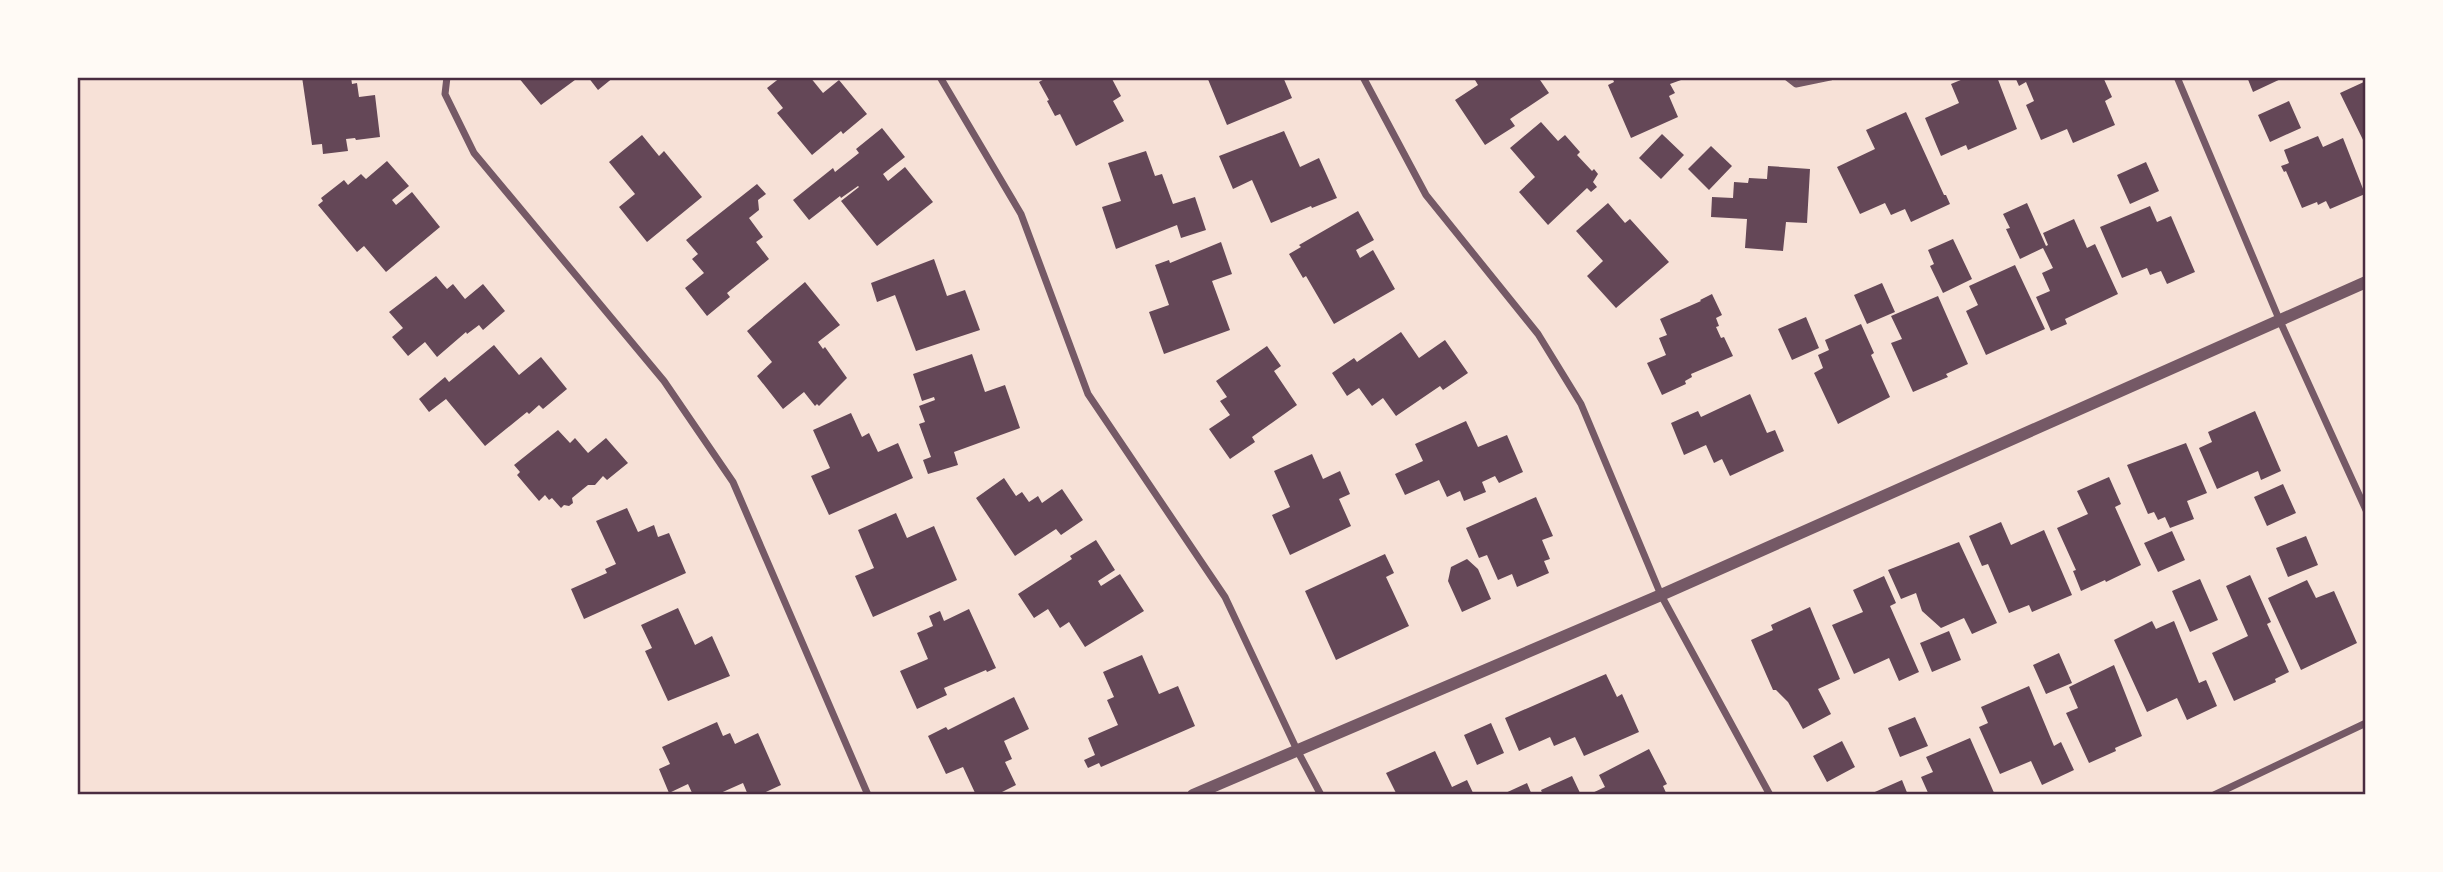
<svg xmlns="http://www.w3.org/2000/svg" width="2443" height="872" viewBox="0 0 2443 872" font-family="'Noto Sans',sans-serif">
<rect width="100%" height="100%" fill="#f7e1d7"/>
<path fill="#644757" d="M302 77H351L352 84 357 83 359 97 375 95 380 137 356 140 355 138 346 139 348 151 323 154 322 144 312 145Z
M518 77H579L541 105Z
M588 77H614L598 90Z
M781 77H810L823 93 839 80 867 114 843 134 841 131 812 155 777 113 783 108 767 88Z
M1048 77H1111L1121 96 1113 101 1124 121 1076 146 1060 114 1055 116 1047 101 1049 100 1039 82Z
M1207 77H1283L1292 98 1227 125Z
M1480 77H1538L1549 93 1510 119 1515 126 1485 145 1455 100 1478 85 1475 80Z
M1612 77H1679L1681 80 1670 84 1675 93 1669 96 1678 117 1631 138 1608 85 1614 82Z
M1968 77H1997L2017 129 1968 150 1966 145 1941 156 1925 118 1959 103 1951 84Z
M2015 77H2103L2112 97 2105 101 2115 125 2073 143 2067 129 2041 140 2026 105 2034 101 2026 82 2019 86Z
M2247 77H2285L2253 92Z
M2366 81V146L2340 93Z
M2289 101 2301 128 2270 142 2258 115Z
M1906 112 1944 195H1946L1950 204 1911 222 1905 209 1891 215 1885 203 1860 214 1837 167 1875 149 1866 130Z
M1541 122 1558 141 1565 135 1580 152 1577 155 1592 171 1594 169 1598 174 1593 182 1597 187 1591 192 1587 188 1548 225 1519 192 1535 177 1510 148Z
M882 128 905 157 883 174 888 181 905 167 933 202 877 246 841 201 859 187 858 186 841 198 840 196 809 220 793 200 833 168 835 172 859 153 856 149Z
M1284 131 1300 167 1319 158 1337 198 1312 208 1311 206 1271 223 1252 180 1233 189 1219 156Z
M1662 134 1684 155 1661 179 1639 158Z
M642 135 659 156 664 151 702 197 647 242 619 207 635 194 609 162Z
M2318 136 2323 147 2343 138 2365 194 2330 209 2326 201 2318 205 2317 202 2302 208 2286 171 2284 172 2281 166 2289 163 2284 150Z
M1711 146 1732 166 1709 190 1688 169Z
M1146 151 1155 176 1162 174 1173 204 1195 197 1206 230 1181 238 1177 225 1116 249 1102 207 1121 201 1108 163Z
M387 161 409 186 392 200 396 205 412 192 440 227 386 272 364 246 357 252 318 205 323 201 321 198 344 180 348 185 361 174 366 179Z
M2146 162 2159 191 2130 204 2117 175Z
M1768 166 1810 169 1807 223 1786 222 1783 251 1745 248 1747 219 1711 217 1712 197 1733 198 1734 182 1748 183 1749 178 1767 179Z
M757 184 766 194 758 200 759 210 749 218 763 237 756 242 769 259 727 293 730 297 707 316 685 288 704 273 692 259 698 254 686 240Z
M1608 203 1625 223 1630 219 1669 262 1616 308 1587 276 1603 261 1576 231Z
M2027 203 2046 246 2048 245 2043 233 2074 219 2087 248 2095 244 2118 294 2065 319 2067 324 2051 331 2036 297 2050 291 2042 273 2053 268 2043 248 2020 259 2006 229 2010 228 2003 214Z
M2150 206 2157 222 2171 216 2195 272 2167 284 2161 271 2150 275 2147 268 2122 278 2100 227Z
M1358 211 1374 240 1356 250 1360 258 1373 250 1395 289 1334 324 1306 276 1303 278 1289 254 1301 247 1299 245Z
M1953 239 1972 279 1943 293 1930 266 1934 264 1928 250Z
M1221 242 1232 274 1212 281 1230 330 1164 354 1149 312 1169 305 1155 265 1169 260 1170 263Z
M934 259 947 296 965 290 980 330 916 351 895 295 877 302 871 283Z
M2015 265 2045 329 1986 355 1966 311 1978 305 1969 286Z
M436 276 447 289 453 284 465 299 483 284 505 311 483 330 479 325 467 334 466 332 437 357 425 342 408 356 392 337 403 328 389 312Z
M805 282 840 325 818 342 823 349 825 347 847 378 819 406 817 404 815 406 804 392 783 409 757 376 772 362 747 331Z
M1882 283 1895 312 1867 324 1854 295Z
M1712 294 1722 315 1716 318 1719 326 1716 327 1721 338 1724 337 1733 356 1691 374 1692 377 1685 381 1686 384 1662 395 1647 363 1666 355 1659 338 1667 335 1660 319 1701 301 1700 300Z
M1938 296 1968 364 1946 374 1948 377 1913 392 1891 343 1902 339 1891 316Z
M1806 317 1819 348 1792 360 1778 329Z
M1861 324 1874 353 1871 355 1890 397 1838 424 1814 373 1823 368 1818 355 1829 350 1825 340Z
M1401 332 1419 358 1445 340 1468 373 1443 390 1440 386 1396 416 1383 398 1372 406 1359 388 1347 396 1332 373 1354 358 1357 362Z
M494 345 519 375 541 357 567 389 543 409 539 405 529 414 527 412 485 446 446 399 429 412 419 399 445 377 449 382Z
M1267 346 1281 366 1274 371 1297 405 1252 437 1255 442 1230 459 1209 429 1230 415 1220 401 1227 397 1216 381Z
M972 354 985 392 1005 385 1020 428 954 452 958 465 928 474 923 460 931 457 919 424 925 422 919 406 935 400 934 397 922 401 913 374Z
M1750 394 1767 433 1775 430 1784 451 1730 476 1722 459 1714 463 1706 445 1684 455 1671 423 1698 411 1701 417Z
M2255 411 2281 471 2261 480 2258 471 2217 489 2199 448 2212 442 2208 432Z
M851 413 862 437 869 433 878 452 898 443 913 478 829 515 811 476 830 468 813 430Z
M1466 421 1478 447 1507 435 1523 472 1499 483 1495 476 1482 482 1486 492 1464 501 1460 491 1447 497 1439 480 1405 495 1395 474 1423 461 1415 444Z
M558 430 570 443 575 438 588 453 606 438 628 463 607 480 603 476 595 485H588L572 498 573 503 569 506 564 505 561 508 552 498 549 500 545 495 539 501 517 475 520 472 514 465Z
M2186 443 2207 493 2187 501 2194 519 2170 528 2165 517 2158 520 2154 512 2148 514 2127 465Z
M1312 454 1323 479 1340 471 1350 494 1339 499 1351 526 1290 555 1272 515 1290 507 1274 471Z
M2109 477 2121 504 2115 507 2141 565 2106 582 2105 580 2081 591 2073 571 2076 570 2057 528 2088 514 2077 491Z
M1004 478 1016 496 1022 492 1029 502 1038 496 1042 503 1062 489 1083 520 1061 535 1056 529 1015 556 976 498Z
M2283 484 2296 513 2267 526 2254 497Z
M1536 497 1553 536 1542 540 1550 559 1544 561 1549 573 1517 587 1512 574 1498 580 1487 555 1479 558 1466 528Z
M627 508 638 532 654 525 658 537 669 533 686 573 584 619 571 589 607 573 605 569 616 564 596 521Z
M896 513 907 538 934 526 957 580 873 617 855 576 874 568 858 530Z
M2001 522 2011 545 2044 530 2072 595 2032 612 2029 605 2009 613 1988 564 1982 566 1969 536Z
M2172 531 2185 560 2158 572 2144 543Z
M2306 536 2318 565 2288 577 2276 548Z
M1096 540 1115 570 1098 581 1101 586 1120 574 1144 611 1085 647 1069 622 1060 628 1048 609 1034 618 1018 594 1072 559 1070 556Z
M1959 542 1997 623 1972 634 1964 618 1941 628 1922 611 1916 593 1901 599 1888 570Z
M1385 554 1394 573 1386 577 1409 626 1336 660 1305 591Z
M1467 559 1478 569 1491 599 1462 612 1448 581 1451 567Z
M2250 575 2271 622 2267 624 2289 672 2275 679 2276 682 2234 701 2212 653 2248 636 2226 586Z
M1884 576 1896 603 1890 606 1919 672 1899 681 1889 658 1854 674 1832 625 1863 612 1853 590Z
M2200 579 2218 620 2190 632 2172 591Z
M2307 580 2316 598 2334 591 2357 643 2301 670 2268 598Z
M1810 607 1840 679 1818 689 1831 714 1803 729 1788 702 1776 690H1773L1751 640 1773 630 1771 625Z
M678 608 695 645 712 636 730 676 668 701 645 651 652 648 641 625Z
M969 609 996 668 987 672 986 670 944 688 947 695 917 709 900 671 928 659 917 633 933 626 929 616 940 611 944 621Z
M2152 621 2156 629 2174 621 2199 683 2206 680 2217 706 2187 720 2177 698 2147 712 2114 640Z
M1949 631 1961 660 1932 672 1920 643Z
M2059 653 2072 683 2046 694 2033 665Z
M1142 655 1159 694 1178 686 1195 726 1101 767 1099 763 1088 768 1084 760 1095 755 1088 738 1118 725 1107 700 1114 697 1103 672Z
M2114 665 2142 736 2115 748 2116 751 2089 763 2066 713 2078 708 2069 687Z
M1606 674 1617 697 1622 694 1639 732 1584 756 1575 737 1554 746 1550 737 1519 751 1505 718Z
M2029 686 2054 746 2061 742 2074 770 2042 785 2031 761 2000 774 1979 727 1988 723 1981 707Z
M1014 697 1029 729 1004 741 1012 759 1005 762 1016 785 996 795H976L963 767 946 774 928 736 946 727 948 730Z
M1915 717 1928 746 1900 757 1888 728Z
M717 722 723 736 730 733 735 744 758 733 781 785 759 795H748L743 783 716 795H693L688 784 669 793 659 769 670 764 662 747Z
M1491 723 1504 753 1477 765 1464 735Z
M1970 738 1995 795H1929L1921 777 1933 772 1926 757Z
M1842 741 1855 767 1827 782 1813 756Z
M1649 749 1667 784 1663 786 1667 795H1588L1605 787 1599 775Z
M1435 751 1452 787 1467 780 1474 795H1408L1407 793 1397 795 1386 773Z
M1572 776 1581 795H1543L1541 790Z
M1902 780 1908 795H1868Z
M1527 783 1532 795H1501Z"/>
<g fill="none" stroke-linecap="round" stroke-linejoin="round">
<path stroke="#755966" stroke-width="7" d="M447 77 445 94 474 153 664 381 733 482 868 795
M940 77 1021 214 1088 394 1225 597 1297 750 1321 795
M1363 77 1426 195 1538 334 1581 404 1661 595 1770 795
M1787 77 1796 84 1830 77
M2177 77 2279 319 2366 510
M2214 795 2366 723"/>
<path stroke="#755966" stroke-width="12" d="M1193 795 1661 595 2366 282"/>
</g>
<rect width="2443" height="872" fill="none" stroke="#fffaf5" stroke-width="158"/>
<rect x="79" y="79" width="2285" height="714" fill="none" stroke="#4a2c40" stroke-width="2.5"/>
</svg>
